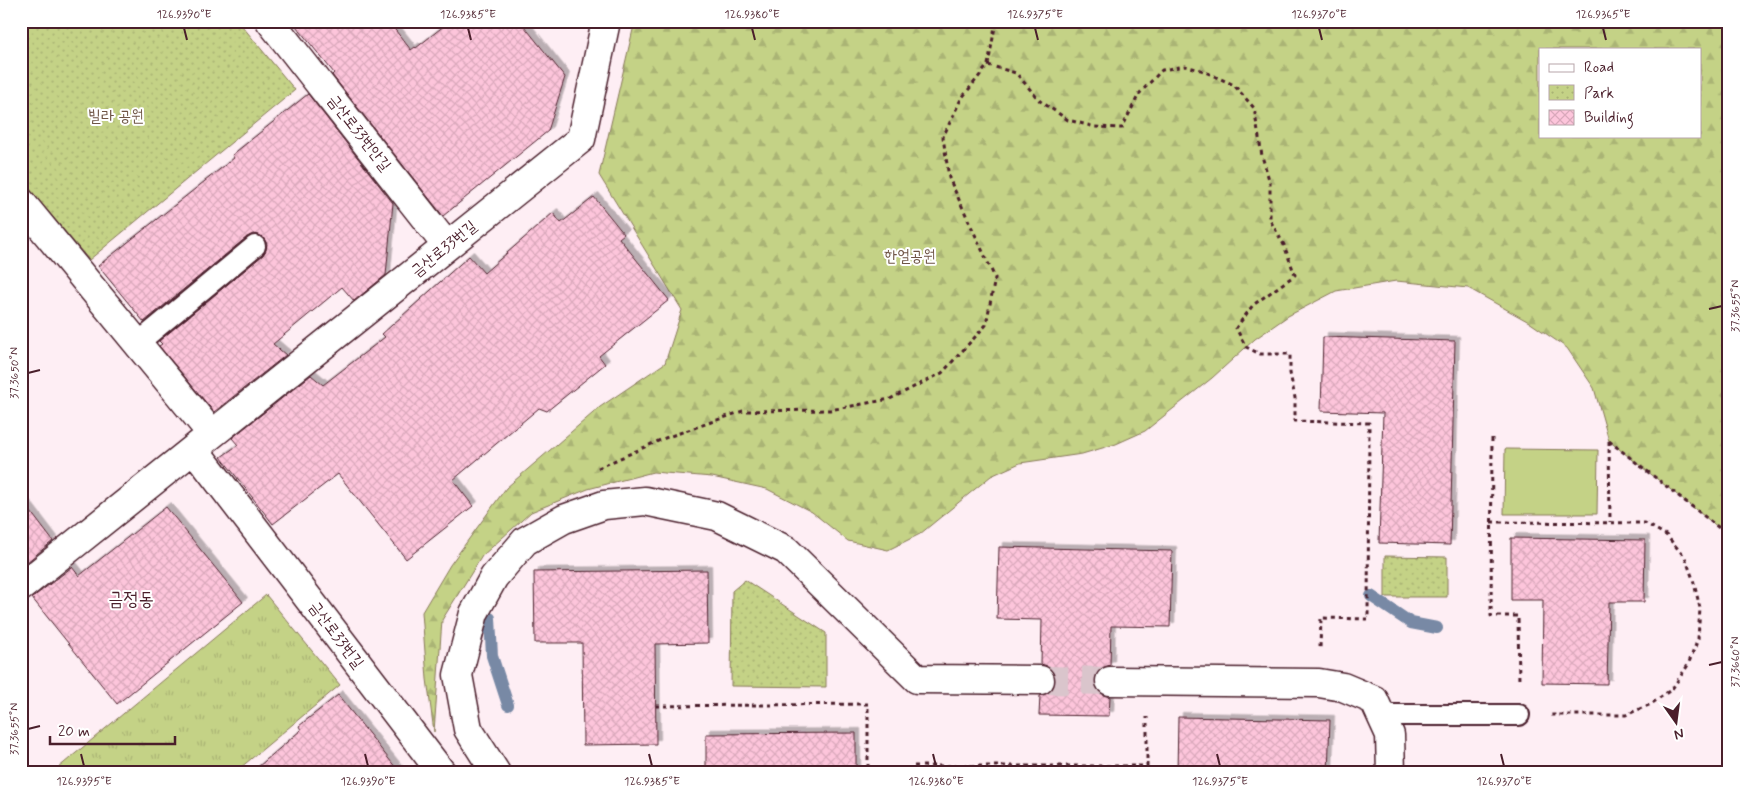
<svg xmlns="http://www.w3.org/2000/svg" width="1749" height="794" viewBox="0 0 1749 794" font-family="Mynerve,'Poor Story',sans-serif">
<defs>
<pattern id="grass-tufts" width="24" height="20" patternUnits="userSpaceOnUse" patternTransform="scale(1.25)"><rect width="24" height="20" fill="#c4d286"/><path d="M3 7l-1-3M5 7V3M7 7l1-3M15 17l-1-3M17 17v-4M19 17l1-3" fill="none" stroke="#aab474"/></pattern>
<pattern id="forest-firs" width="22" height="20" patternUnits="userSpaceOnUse" patternTransform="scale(1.25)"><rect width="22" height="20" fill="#c4d286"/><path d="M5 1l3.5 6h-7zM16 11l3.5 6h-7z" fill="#aab474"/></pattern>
<pattern id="park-dots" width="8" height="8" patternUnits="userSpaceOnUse" patternTransform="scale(1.25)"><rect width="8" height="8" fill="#c4d286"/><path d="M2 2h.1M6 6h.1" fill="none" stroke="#aab474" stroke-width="1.8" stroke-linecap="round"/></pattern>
<pattern id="building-cross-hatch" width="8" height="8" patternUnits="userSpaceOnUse" patternTransform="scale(1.25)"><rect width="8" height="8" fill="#fdc5db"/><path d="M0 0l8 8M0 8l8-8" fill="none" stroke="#daa9bc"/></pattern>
<filter id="shadow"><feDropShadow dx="4.5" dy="-4.5" stdDeviation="0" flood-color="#0004"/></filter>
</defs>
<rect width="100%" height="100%" fill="#feeef4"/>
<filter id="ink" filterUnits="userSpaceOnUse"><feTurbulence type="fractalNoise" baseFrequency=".02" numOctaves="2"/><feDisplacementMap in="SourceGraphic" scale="10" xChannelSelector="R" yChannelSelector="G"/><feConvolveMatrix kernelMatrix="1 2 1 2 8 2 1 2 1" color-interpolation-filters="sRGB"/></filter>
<g filter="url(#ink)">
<path fill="url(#grass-tufts)" stroke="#877858" d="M266 595 340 685 234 773H52Z"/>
<path fill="url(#forest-firs)" stroke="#877858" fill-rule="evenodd" d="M635 21H1728V535L1609 441 1594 388 1567 348 1529 322 1468 288 1396 281 1336 291 1288 316 1255 339 1212 378 1145 431 1116 444 1082 454 1020 463 991 476 920 534 888 550 848 541 812 512 767 489 712 477 653 472 588 489 531 512 482 556 442 620 434 732 427 679 422 612 450 565 506 488 600 407 665 363 682 310 599 175ZM1540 49H1700V136H1540Z"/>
<path fill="url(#park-dots)" stroke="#877858" d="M21 21H238L295 90 89 260 21 179Z
M1385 556 1447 557V597H1385Z
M745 580 826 633V687L731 686 732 591Z"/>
<path fill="#c4d286" stroke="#877858" d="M1505 449 1598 450 1597 514H1504Z"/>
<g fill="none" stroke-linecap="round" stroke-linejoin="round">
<path stroke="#7889a5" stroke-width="12" d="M1371 596 1411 623 1437 628
M490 618 492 656 508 705"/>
</g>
<path fill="url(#building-cross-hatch)" stroke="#4a1f2b" filter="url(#shadow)" d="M292 21H388L411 50 415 47 416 48 450 21H520L565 77 548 131 443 216 332 75 334 73Z
M308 94 393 203 386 275 354 301 342 287 273 344 286 355 214 412 159 346 162 344 159 341 263 255 266 250 267 244 264 239 259 235 253 234 247 237 144 322 98 266 234 158 232 155Z
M594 197 624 234 619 238 669 300 599 356 605 364 547 411 539 408 453 480 473 506 406 559 338 474 273 524 221 457 238 445 232 438 311 375 323 385 385 337 382 334 469 256 484 273 553 213 561 223Z
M1323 337 1455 341 1450 545 1379 543 1383 413 1321 411Z
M21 499 53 541 21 567Z
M166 507 243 602 117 704 32 598 72 567 79 576Z
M1511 538 1645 540 1644 602H1609L1607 684 1542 683 1543 600H1511Z
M999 547 1172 551 1170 627 1111 626 1110 665 1102 668 1096 674 1094 680 1097 689 1103 695 1110 697 1109 716 1039 715 1040 696 1048 693 1054 687 1056 681 1053 672 1047 666 1041 664 1042 620 997 619Z
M707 570 708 643 655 644 656 744 583 745 582 643H535L534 572Z
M338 695 400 773H251L301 730 299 726Z
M1178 717 1330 720 1328 773H1177Z
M856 733V773H706V734Z"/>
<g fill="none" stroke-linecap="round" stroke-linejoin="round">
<path stroke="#dac5cc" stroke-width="28" stroke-dasharray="28 14" stroke-linecap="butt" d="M1040 680 1110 681"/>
<g stroke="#4a1f2b" stroke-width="24">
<path id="service" d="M138 343 255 246
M1382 715H1519"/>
</g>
<g stroke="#4a1f2b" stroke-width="31">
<path id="minor" d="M270 21 447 246
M21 202 212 434
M194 449 442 773
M21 587 581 139 606 21
M1110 681 1319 683 1343 687 1374 700 1390 735 1391 773
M496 773 468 729 458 675 474 613 494 577 525 541 564 519 604 505 645 501 717 516 786 550 917 679 1040 680"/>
</g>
<path stroke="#4a1f2b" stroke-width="3" stroke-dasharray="4 4" stroke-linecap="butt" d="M988 65 1016 73 1040 101 1068 120 1095 127 1122 128 1139 94 1162 70 1185 66 1201 70 1234 85 1254 108 1262 156 1270 183V220L1284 245 1295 275 1253 305 1236 328 1246 347 1260 354H1290V373L1295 398V421L1369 423 1368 619 1321 618 1320 648
M1492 438 1491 616H1518L1519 683
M1609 441 1728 535
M1609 441 1610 522
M598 468 665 438 743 411 830 410 890 399 942 373 986 325 995 278 949 178 943 137 961 99 988 65 996 21
M1491 522 1645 523 1666 535 1685 557 1693 579 1700 608 1698 639 1688 665 1672 689 1651 704 1626 715H1551
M656 706 868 704V773
M914 766H1147V717
M1147 773V766"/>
<use href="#service" stroke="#fff" stroke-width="20"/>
<use href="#minor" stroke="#fff" stroke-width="28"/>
</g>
</g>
<path fill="none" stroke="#4a1f2b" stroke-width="2" d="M184 28 187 40M468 28 471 40M752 28 755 40M1035 28 1038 40M1319 28 1322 40M1603 28 1606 40M1709 309 1722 306M28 373 40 370M1709 665 1722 662M28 729 40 726M81 754 84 766M365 754 368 766M649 754 652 766M933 754 936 766M1217 754 1220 766M1501 754 1504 766"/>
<g text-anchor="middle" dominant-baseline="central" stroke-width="4" stroke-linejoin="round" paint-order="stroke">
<g font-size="16" fill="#6f5546" stroke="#fff">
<text x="116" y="116">빌라 공원</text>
<text x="910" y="256">한얼공원</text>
</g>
<g font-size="16" fill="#4a1f2b" stroke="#fff">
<text transform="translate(359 133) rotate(52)">금산로33번안길</text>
<text transform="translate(444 249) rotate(-39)">금산로33번길</text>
<text transform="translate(336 635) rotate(53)">금산로33번길</text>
</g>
<g font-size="19" fill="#4a1f2b" stroke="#fff">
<text x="131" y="599">금정동</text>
</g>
</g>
<rect width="1749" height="794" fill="none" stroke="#fff" stroke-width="55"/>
<rect x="1539" y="48" width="162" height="90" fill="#ffffff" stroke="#b7a5aa"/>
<rect x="1549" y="64" width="25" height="8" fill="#ffffff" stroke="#b7a5aa"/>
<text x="1584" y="72" font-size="15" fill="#4a1f2b">Road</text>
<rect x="1549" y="85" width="25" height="15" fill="url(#park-dots)" stroke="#b7a5aa"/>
<text x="1584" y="98" font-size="15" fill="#4a1f2b">Park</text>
<rect x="1549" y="110" width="25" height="15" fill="url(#building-cross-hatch)" stroke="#b7a5aa"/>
<text x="1584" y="122" font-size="15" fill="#4a1f2b">Building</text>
<g transform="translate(1676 722) rotate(166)" stroke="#ffffff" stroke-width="4" paint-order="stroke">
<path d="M0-4L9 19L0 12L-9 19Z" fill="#4a1f2b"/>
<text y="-8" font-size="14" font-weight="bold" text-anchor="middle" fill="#4a1f2b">N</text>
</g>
<path d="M50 736v8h125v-8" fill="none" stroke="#4a1f2b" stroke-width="2.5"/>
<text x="58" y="736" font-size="15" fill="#4a1f2b" stroke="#ffffff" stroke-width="4" paint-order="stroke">20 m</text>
<rect x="28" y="28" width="1694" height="738" fill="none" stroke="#4a1f2b" stroke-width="2"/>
<g font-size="12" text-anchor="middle" fill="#4a1f2b">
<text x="184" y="18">126.9390°E</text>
<text x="468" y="18">126.9385°E</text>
<text x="752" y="18">126.9380°E</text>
<text x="1035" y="18">126.9375°E</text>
<text x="1319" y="18">126.9370°E</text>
<text x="1603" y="18">126.9365°E</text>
<text transform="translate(1735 306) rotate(-90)" y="4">37.3655°N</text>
<text transform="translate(14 373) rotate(-90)" y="4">37.3650°N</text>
<text transform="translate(1735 662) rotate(-90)" y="4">37.3660°N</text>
<text transform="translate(14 729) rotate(-90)" y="4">37.3655°N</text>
<text x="84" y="785">126.9395°E</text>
<text x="368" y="785">126.9390°E</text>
<text x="652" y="785">126.9385°E</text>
<text x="936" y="785">126.9380°E</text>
<text x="1220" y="785">126.9375°E</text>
<text x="1504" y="785">126.9370°E</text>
</g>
</svg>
